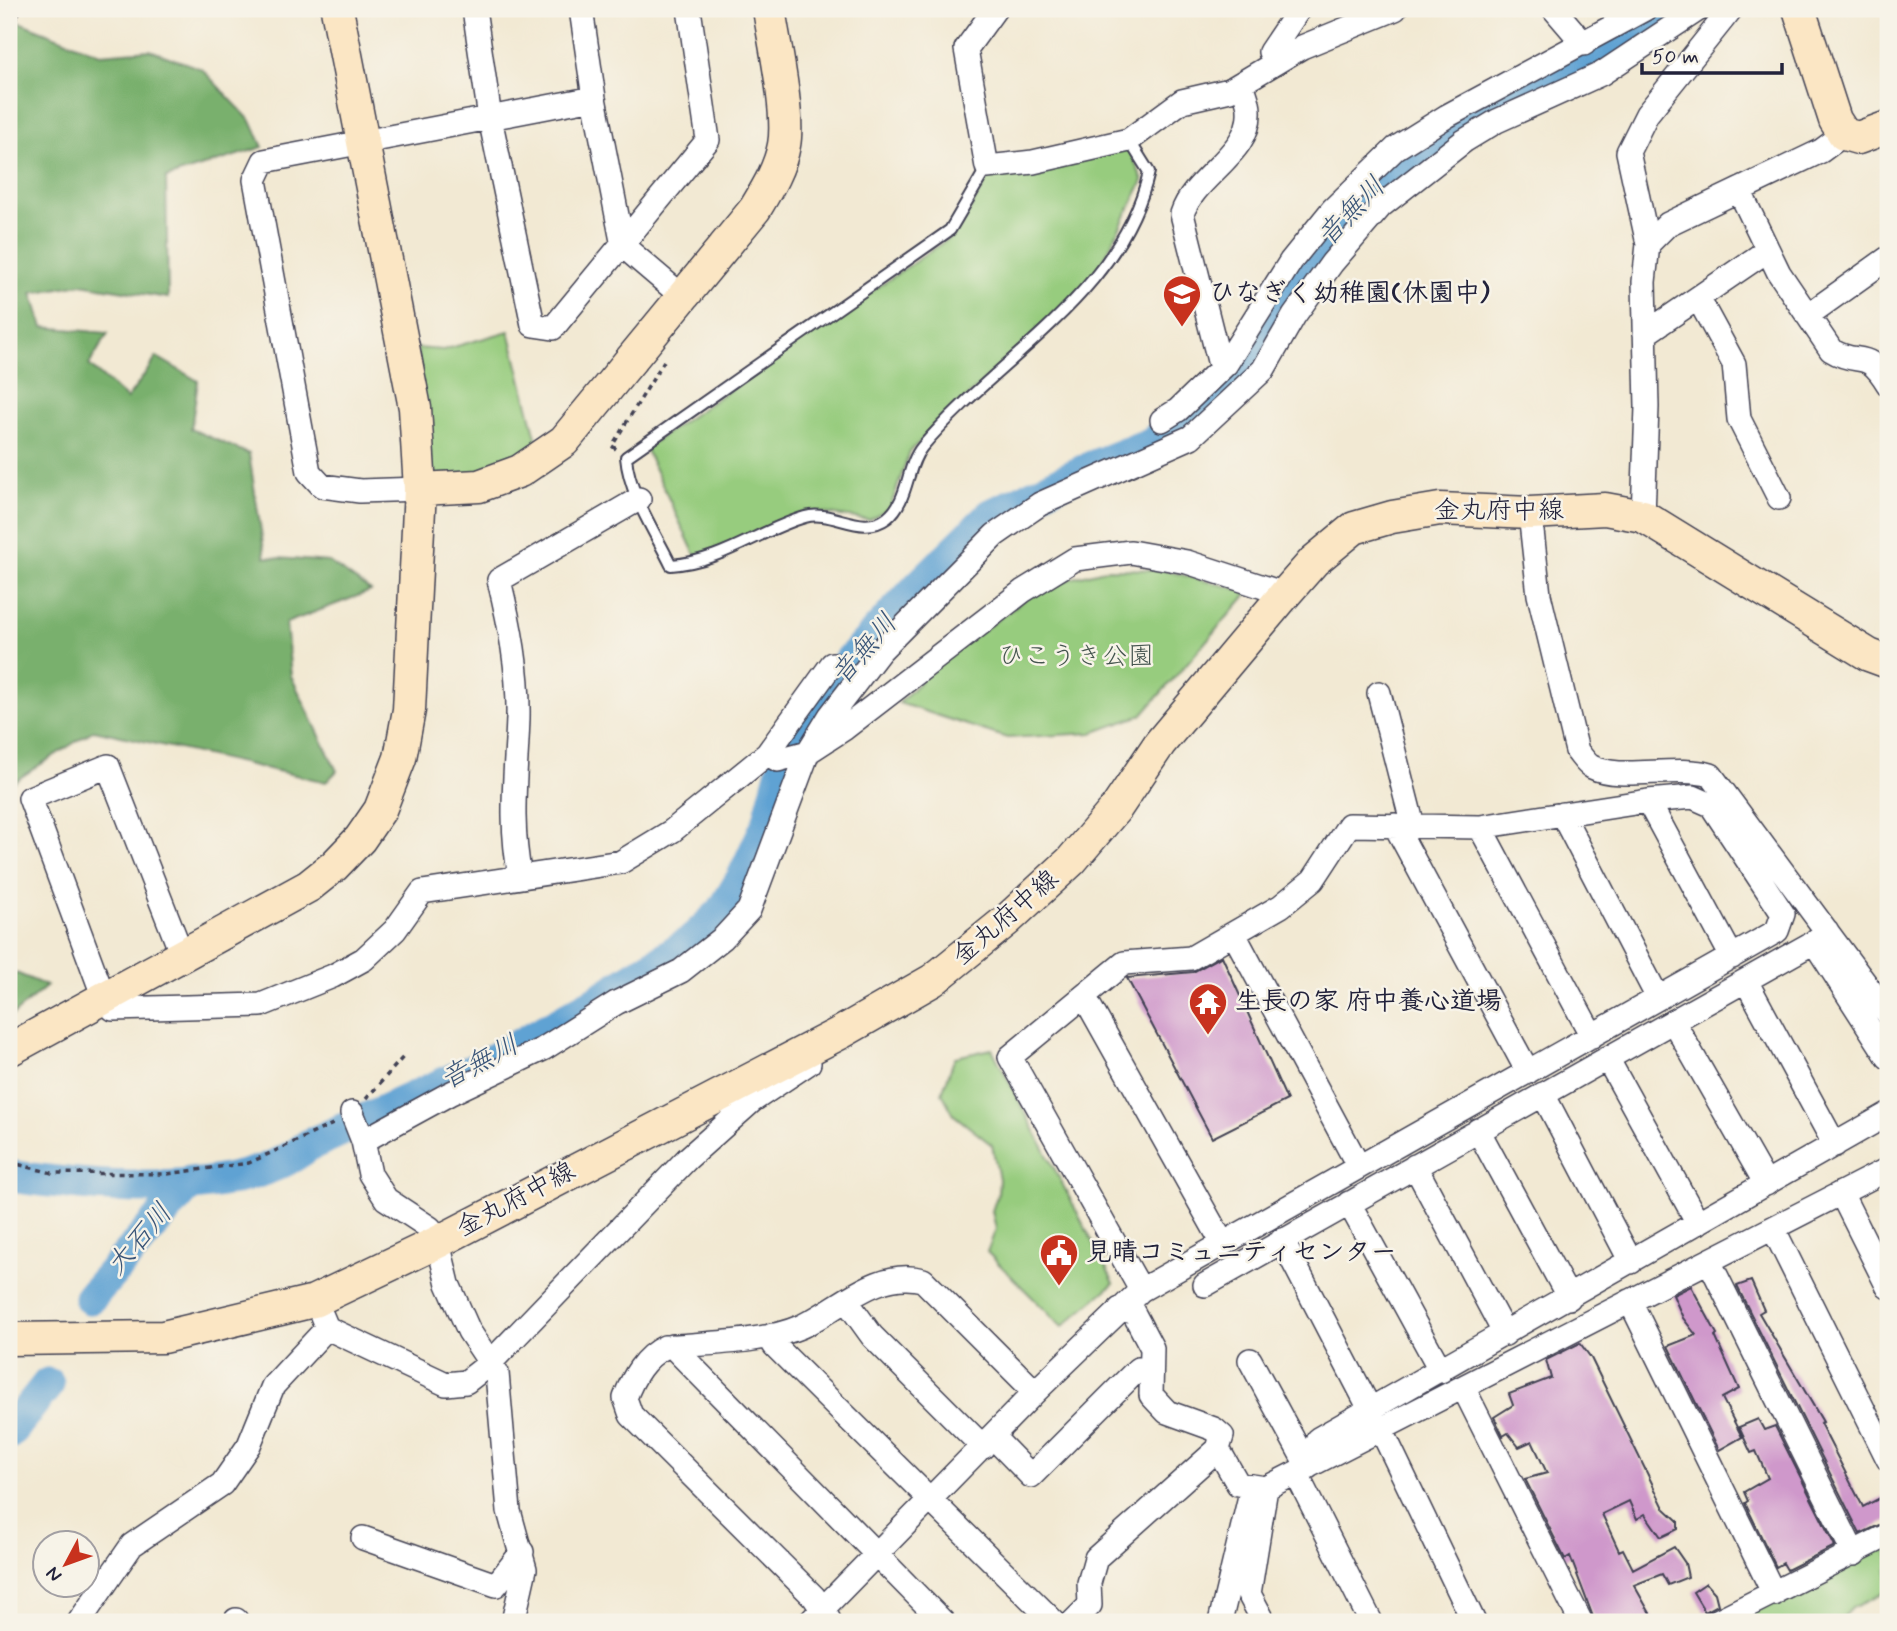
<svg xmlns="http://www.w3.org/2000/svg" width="1897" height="1631" viewBox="0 0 1897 1631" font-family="Mynerve,'Klee One',sans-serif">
<rect width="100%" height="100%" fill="#f7f3e8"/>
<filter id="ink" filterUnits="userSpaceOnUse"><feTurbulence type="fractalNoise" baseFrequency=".0143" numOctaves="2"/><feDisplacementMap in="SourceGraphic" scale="14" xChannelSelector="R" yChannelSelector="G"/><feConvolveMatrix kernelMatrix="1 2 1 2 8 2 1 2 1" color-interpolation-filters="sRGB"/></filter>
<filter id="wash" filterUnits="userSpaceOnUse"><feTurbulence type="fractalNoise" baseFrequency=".00686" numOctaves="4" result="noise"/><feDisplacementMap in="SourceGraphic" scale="28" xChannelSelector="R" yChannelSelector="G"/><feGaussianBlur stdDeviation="1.57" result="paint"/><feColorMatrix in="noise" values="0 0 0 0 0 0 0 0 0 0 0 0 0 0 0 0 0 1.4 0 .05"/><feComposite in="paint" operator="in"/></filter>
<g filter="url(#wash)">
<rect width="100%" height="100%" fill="#f2e9d3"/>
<path fill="#97cc7e" stroke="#5c775c" stroke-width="2" d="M1128 146 1143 181 1096 275 910 451 890 508 869 520 808 511 696 557 645 448 955 234 992 172Z
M509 331 538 445 488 476 433 480 417 348 443 350Z
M1108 569 1163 570 1249 592 1142 715 1092 733 1007 738 899 703 935 666 1043 586Z
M992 1049 1114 1283 1062 1327 987 1252 996 1229 992 1211 998 1193 999 1179 992 1145 954 1115 942 1093 955 1057Z
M1888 1542V1591L1852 1608 1839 1622H1723Z"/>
<path fill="#79b06d" stroke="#4e6954" stroke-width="2" d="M19 22 100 54 150 50 202 69 251 121 263 147 166 178 168 298 81 284 32 293 43 327 108 333 89 365 127 399 157 357 198 381 191 429 249 454 265 557 329 562 371 591 286 623 291 676 337 771 326 782 94 730 12 783 9 790V31Z
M9 970 47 986 9 1018Z"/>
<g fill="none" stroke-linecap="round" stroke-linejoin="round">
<path stroke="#5fa2d3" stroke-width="33" d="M9 1176C95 1188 237 1203 309 1145L480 1067 594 1003 690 942 722 912 743 877 768 823 782 770 815 709 843 668 919 586 991 515 1094 466 1152 443 1224 385 1263 338 1293 276 1352 206 1410 155 1664 9
M90 1298 190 1183
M9 1433 48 1384"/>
</g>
<g id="blocks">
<path fill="#cf98cb" d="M1222 956 1287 1100 1212 1138 1127 978 1193 972Z
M1751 1281 1764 1310 1759 1313 1823 1422 1820 1423 1863 1507 1888 1494V1521L1860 1534 1737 1286Z
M1691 1286 1717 1334 1715 1336 1739 1389 1722 1398 1742 1437 1719 1450 1668 1346 1696 1335 1683 1318 1673 1295Z
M1580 1343 1591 1358 1664 1508 1678 1521V1529L1661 1537 1645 1514 1637 1519 1629 1501 1602 1514 1619 1551 1623 1549 1633 1569 1674 1547 1685 1563 1688 1577 1668 1585 1662 1574 1634 1585 1655 1622H1595L1570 1556 1565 1559 1525 1479 1547 1473 1532 1441 1519 1447 1508 1433 1503 1436 1494 1417 1513 1405 1509 1394 1551 1378 1546 1360Z
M1758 1419 1764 1430 1775 1426 1835 1546 1787 1570 1783 1563 1776 1567 1745 1503 1748 1501 1744 1492 1768 1478 1756 1451 1751 1453 1739 1427Z
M1706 1583 1715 1593 1718 1605 1705 1612 1693 1592Z"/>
</g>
</g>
<g filter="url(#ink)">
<use href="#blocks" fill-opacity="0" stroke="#414052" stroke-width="2"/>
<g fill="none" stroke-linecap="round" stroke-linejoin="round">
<g stroke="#414052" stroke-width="14">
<path id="lane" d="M9 18 15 9
M987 167 950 230 626 457C629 494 655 532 671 565 724 561 757 531 805 517 832 509 862 537 887 518 909 501 906 466 922 447 998 357 1121 294 1149 172L1129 140"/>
</g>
<g stroke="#414052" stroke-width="26">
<path id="street" d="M474 9 490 118 533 325 553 328 708 140 689 9
M581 9 594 98 623 246 683 297
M995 9 966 49 987 167 1033 162 1129 140 1182 101 1230 90 1302 47 1395 9
M1554 9 1584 44
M1275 63 1270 52 1299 9
M1739 190 1779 273 1831 350C1860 368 1865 346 1888 384
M1648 244 1628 152 1647 114 1731 9
M1698 298 1734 364 1739 419 1779 498
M1808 315 1888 258
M1645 334 1768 250
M1226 364 1219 361 1182 214C1194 176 1252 153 1249 110 1249 101 1244 91 1242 83
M1162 420 1178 410 1226 364 1291 261 1333 209 1396 148 1447 116 1645 9
M420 489 360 491 322 486 309 472 255 180 264 161 594 98
M1530 513 1539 595 1577 751C1582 757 1586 764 1592 767 1620 781 1675 765 1711 775L1888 1014
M1643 516 1647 407 1644 282 1648 244 1668 224 1821 151 1844 134
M1379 693 1413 826
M767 754 778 760 808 752 845 728 1023 591 1075 559 1131 552 1187 562 1285 594
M1648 801 1732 957
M1562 814 1658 998
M1395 825 1528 1072
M1480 827 1592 1036
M520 877C509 818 516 777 518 718 519 671 510 625 499 580L639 499
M1235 936 1359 1167
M1814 942 1888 1057
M182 955 108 766 30 798 104 998 113 1009 261 1005 333 976 364 959 395 930 422 892 621 862 672 831 767 754 832 664
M1746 981 1835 1145
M1084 996 1223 1244
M1673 1021 1766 1184
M1607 1058 1698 1223
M1543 1094 1631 1262
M352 1113 363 1141 370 1174 386 1199 430 1228 438 1242 448 1284 469 1331 497 1373 509 1511 525 1569 513 1622
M1478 1130 1569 1298
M363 1141 449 1094 543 1049 616 1003 681 971 723 938 749 910 808 752 830 716 880 651 995 535 1040 504 1191 437 1263 370 1294 316 1332 263 1381 206 1464 141 1497 121 1601 74 1699 9
M1415 1166 1505 1334
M1841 1193 1888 1287
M1349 1203 1441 1371
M1773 1228 1888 1459
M1282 1240 1371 1411
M1709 1261 1854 1554
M1205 1285 1814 942 1827 931
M846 1300 872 1336 983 1447
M1630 1301 1774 1594
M327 1328 446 1384 466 1382 489 1364 687 1159 752 1101 809 1063
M772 1335 774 1345 1054 1622
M672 1346 943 1622
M1250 1360 1308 1467
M1463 1387 1581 1622
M1381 1429 1474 1622
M993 1437 1031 1476 1138 1369H1151
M1218 1449 1238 1484 1266 1488 1888 1169
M1308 1467 1318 1439 1888 1114
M1296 1473 1371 1622
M363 1538 496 1585 522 1552
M236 1620 237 1622
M829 1620 814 1597 631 1415 625 1398C633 1377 644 1357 665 1347 705 1343 763 1343 800 1327 840 1309 876 1268 923 1280L1035 1392
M79 1622 132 1545 222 1484 249 1445 273 1386 327 1328 322 1316
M810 1622 1035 1392 1141 1290 1777 931 1783 914 1711 805 1693 797 1648 801 1480 827 1349 825 1313 880 1281 906 1191 958 1124 963 1010 1057 1141 1290
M1073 1622 1090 1605 1089 1583 1096 1558 1218 1449 1222 1436 1214 1429 1167 1412 1151 1395 1152 1348 1133 1312 1120 1309
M1220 1622 1252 1488
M1264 1622 1249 1594 1266 1488
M1715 1622 1888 1535"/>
</g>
<g stroke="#414052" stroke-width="35">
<path id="secondary" d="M1799 9 1835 120 1844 134 1858 138 1888 127
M420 489 479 486 520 471 564 441 755 209C767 189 780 168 784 145 790 114 774 42 769 9
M9 1050 309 886 334 866 360 839 380 810 400 758 409 710 420 489 415 408 337 9
M9 1339 163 1337 314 1301 438 1242 842 1032 933 980 1007 920 1071 861 1117 807 1160 743 1285 594 1314 561 1354 528 1392 517 1440 509 1530 513 1605 509 1643 516 1869 655 1888 662"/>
</g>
<path stroke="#414052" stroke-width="3.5" stroke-dasharray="5 5" stroke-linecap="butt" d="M616 449 612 446 664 361
M366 1099 404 1056
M9 1162 52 1173 167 1174 249 1163 335 1123"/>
<use href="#lane" stroke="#fff" stroke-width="10"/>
<use href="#street" stroke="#fff" stroke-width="23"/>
<use href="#secondary" stroke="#fbe6c4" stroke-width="32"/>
</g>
</g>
<defs>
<g id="school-pin" transform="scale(2.0125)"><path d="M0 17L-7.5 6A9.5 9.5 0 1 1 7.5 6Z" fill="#c8321e" stroke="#f7f3e8"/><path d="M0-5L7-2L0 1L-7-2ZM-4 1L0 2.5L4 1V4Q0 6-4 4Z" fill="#fff"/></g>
<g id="temple-pin" transform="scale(2.0125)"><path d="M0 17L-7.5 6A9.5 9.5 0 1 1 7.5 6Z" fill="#c8321e" stroke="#f7f3e8"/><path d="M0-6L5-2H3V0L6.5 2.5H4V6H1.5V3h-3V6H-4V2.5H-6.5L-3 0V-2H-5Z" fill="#fff"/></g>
<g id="civic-pin" transform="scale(2.0125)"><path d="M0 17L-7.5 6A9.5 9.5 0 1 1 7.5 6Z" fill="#c8321e" stroke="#f7f3e8"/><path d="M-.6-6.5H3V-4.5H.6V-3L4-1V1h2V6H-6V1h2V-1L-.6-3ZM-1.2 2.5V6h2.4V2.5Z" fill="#fff"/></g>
</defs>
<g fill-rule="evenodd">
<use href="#school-pin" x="1182" y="294"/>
<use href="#temple-pin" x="1208" y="1002"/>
<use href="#civic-pin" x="1059" y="1253"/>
</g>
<g text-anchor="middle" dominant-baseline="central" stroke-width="5" stroke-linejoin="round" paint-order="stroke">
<g font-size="26" font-weight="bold" fill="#22223b" stroke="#f7f3e8" text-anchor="start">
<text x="1209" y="294">ひなぎく幼稚園(休園中)</text>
<text x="1235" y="1002">生長の家 府中養心道場</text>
<text x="1086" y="1253">見晴コミュニティセンター</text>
</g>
<g font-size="26" fill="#22223b" stroke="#f7f3e8">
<text x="1499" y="511">金丸府中線</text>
<text transform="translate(1006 918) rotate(-41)">金丸府中線</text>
<text transform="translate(516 1200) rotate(-28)">金丸府中線</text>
</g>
<g font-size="26" fill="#45554f" stroke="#f7f3e8">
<text x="1076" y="657">ひこうき公園</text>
</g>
<g font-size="28" font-style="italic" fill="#3a5578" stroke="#f7f3e8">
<text transform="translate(1352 212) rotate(-46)">音無川</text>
<text transform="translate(865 650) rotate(-49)">音無川</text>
<text transform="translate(480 1063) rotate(-28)">音無川</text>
<text transform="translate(140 1240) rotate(-49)">大石川</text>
</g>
</g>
<rect width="1897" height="1631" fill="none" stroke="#f7f3e8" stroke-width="35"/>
<g transform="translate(66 1564) rotate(229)"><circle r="33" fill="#f7f3e8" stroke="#a29fa3" stroke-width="2"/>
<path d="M0-5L12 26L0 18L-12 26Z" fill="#c8321e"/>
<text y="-10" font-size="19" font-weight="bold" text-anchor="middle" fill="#22223b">N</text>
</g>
<path d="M1642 63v10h140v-10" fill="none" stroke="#22223b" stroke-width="3.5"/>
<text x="1652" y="63" font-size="21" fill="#22223b" stroke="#f7f3e8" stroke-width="5" paint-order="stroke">50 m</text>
</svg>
